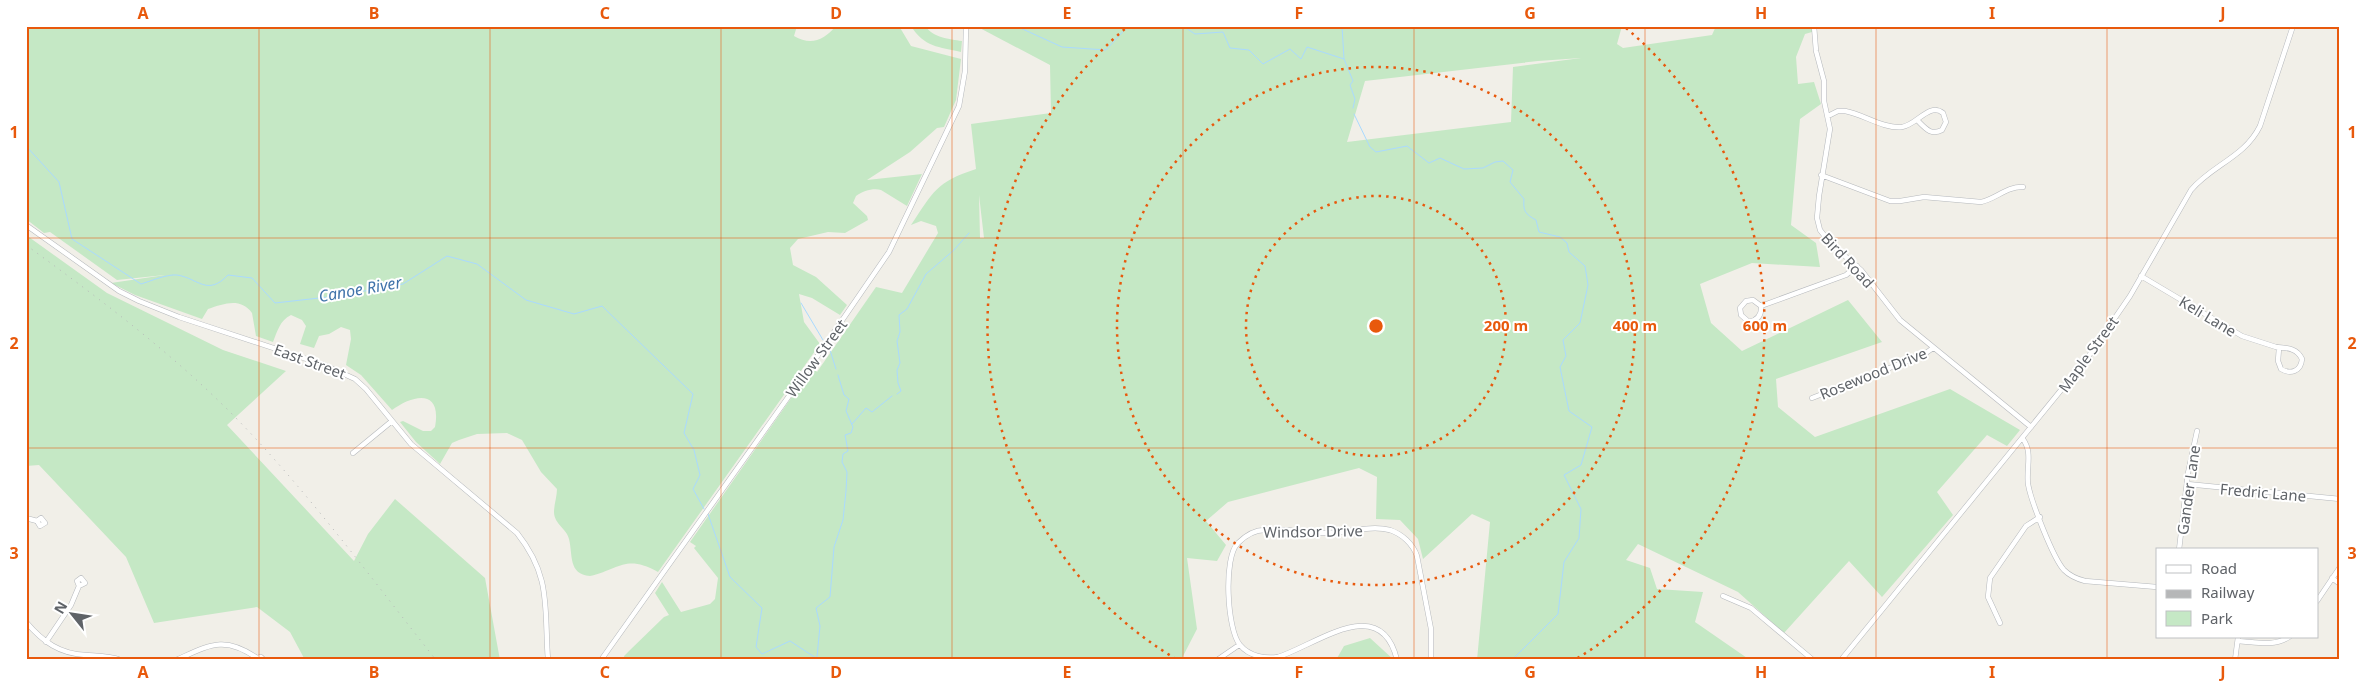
<svg xmlns="http://www.w3.org/2000/svg" width="2366" height="686" viewBox="0 0 2366 686" font-family="'Noto Sans',sans-serif">
<rect width="100%" height="100%" fill="#f1efe8"/>
<path fill="#c5e8c5" fill-rule="evenodd" d="M26 26H797L794 36C811 46 824 40 836 26H899L911 46 961 59 956 100 944 127 937 128 910 152 867 180 922 174 907 206 881 190C873 188 863 191 856 196L853 203 867 216 868 220 845 233 828 232 798 239 790 248 793 265 816 277 847 305 840 315 812 298 799 294 804 322 820 344 658 572C626 554 620 569 590 576 568 574 573 555 569 539 567 529 554 524 554 512 554 505 557 496 557 489L541 472 522 440 507 433 477 434 459 440 452 443 440 464 416 442 400 422 403 421 423 431H431L435 427C442 389 414 394 392 410L361 375 346 365 351 339 350 330 341 327 329 334 319 336 314 348 300 344 306 326 302 320 291 315C280 320 277 332 273 342L256 336 252 313C240 297 224 304 208 309L202 319 135 295 111 283 165 275 117 280 50 232 44 233 26 219Z
M911 26H925C934 38 949 39 962 41L961 52C939 47 924 47 911 26Z
M976 26H1622L1617 44 1623 48 1712 35 1716 26H1812V32L1805 34 1796 57 1798 84 1814 82 1821 104 1800 119 1791 225 1816 243 1820 267 1752 263 1700 284 1711 323 1742 351 1848 300 1882 342 1776 379 1778 407 1815 437 1950 389 2020 430 2007 446 1987 435 1937 492 1953 515 1882 597 1849 561 1784 633 1738 592 1638 544 1626 560 1650 568 1657 589 1703 592 1695 622 1750 660H1477L1490 522 1472 514 1423 559 1418 539 1400 520 1376 519 1377 477 1359 468 1228 502 1206 521 1226 545 1217 561 1187 558 1197 629 1181 660H625L624 656 629 651 664 617 669 615 655 593 662 582 681 612 710 604 715 599 718 578 694 548 696 546 690 542 813 367 817 372 876 287 902 293 938 233 936 226 921 221 911 225C934 191 936 182 976 169L971 124 1051 113 1050 65ZM1581 58 1513 67 1511 122 1347 142 1365 81 1538 61ZM979 195 984 238H980Z
M26 235 107 293 223 350 286 371 227 425 354 561 368 534 395 499 485 578 500 660H305L290 632 257 607 154 623 126 557 39 465 26 466Z
M1370 638 1394 660H1336L1344 646Z"/>
<g fill="none" stroke-linecap="round" stroke-linejoin="round">
<path stroke="#aadaff" stroke-width="1" d="M1016 26 1062 47 1106 50 1128 26
M1183 26 1195 34 1223 32 1230 48 1249 50 1263 64 1290 49 1301 59 1307 47 1344 59
M1342 26 1344 59 1353 81 1350 85 1355 99 1353 108
M1354 114 1370 147 1376 152 1407 146 1429 163 1440 158 1464 169 1483 168 1495 162 1503 161 1513 170 1510 182 1524 199C1523 211 1525 214 1536 220L1539 232 1560 237 1567 243 1569 252 1585 266 1588 285 1580 323 1563 340 1566 356 1560 367 1569 411 1592 427 1581 465 1564 475 1581 509 1579 538 1564 562 1558 614 1512 660
M26 146 59 182 72 239 141 284C151 281 167 274 177 275 198 278 207 297 228 275L252 278 275 303 337 296 403 284 447 256 477 264 526 300 574 314 602 306 693 394 684 433 694 450 700 475 693 489 704 509
M801 303 823 340
M829 347 836 369
M897 394 901 391 898 383 897 370 900 363 897 341 900 332 899 315 907 309 926 274 954 250 969 233
M852 424 866 408 872 412 892 396
M708 514 730 577 762 608 756 647 762 654 790 641 819 660
M817 657 820 626 816 608 830 597 834 547 843 520 846 491 847 472 842 462 843 454 848 451 845 435 851 433 853 427 846 411 849 399 844 395 838 375"/>
<g stroke="#b5b8bc" stroke-width="5.5">
<path id="minor" d="M1814 26 1816 51 1824 81V101L1830 129 1819 196 1817 218 1820 230 1831 244 1861 270 1900 320 2031 427
M1828 116 1838 111H1845C1863 114 1883 129 1902 127 1917 125 1929 102 1943 113L1946 122 1942 130C1931 136 1925 128 1918 121
M1821 175 1890 201H1900L1924 197 1981 202C1996 199 2007 186 2023 187
M26 225 119 291 139 301 179 317 322 364 355 379 366 389 411 444 517 533C552 577 544 608 548 660
M2141 276 2242 336 2276 347C2287 348 2297 348 2302 359 2301 371 2291 375 2281 369L2278 361 2279 348
M1761 306 1753 300 1746 301 1740 308 1741 315 1749 322C1758 320 1762 315 1761 306L1846 275 1857 266
M1812 398 1923 355 1933 348
M2023 439C2033 453 2026 468 2028 484 2031 501 2053 558 2064 570 2070 576 2077 579 2085 581L2157 587
M353 453 392 421
M2187 484 2340 499
M26 518 37 521 40 526 45 523 41 518 37 521
M2179 550 2188 473 2197 431
M2332 578 2340 584
M1723 596 1751 608 1813 660
M2317 601 2340 567
M26 622C43 642 60 654 86 655 98 656 110 656 121 660
M2000 623 1988 597 1990 578 2026 526 2040 517
M2238 641C2256 642 2273 647 2289 637
M46 642 71 605 79 586 77 581 81 578 85 583 79 586
M176 660C210 645 224 635 257 658L261 657 264 660
M601 660 821 351 889 252 959 106 965 71 966 26
M1217 660 1239 645
M1397 660C1381 592 1316 645 1278 657 1265 659 1249 656 1240 645 1227 630 1223 557 1238 543 1245 536 1254 530 1265 530 1285 528 1305 533 1326 533 1346 533 1370 525 1390 530 1402 534 1413 544 1417 556L1431 629V660
M1841 660 2088 357 2130 296 2191 190C2212 165 2245 157 2260 126L2293 26
M2235 660 2238 637"/>
</g>
<use href="#minor" stroke="#fff" stroke-width="4.5"/>
<path stroke="#b6b7b8" stroke-width="1" stroke-dasharray="1 6" stroke-linecap="butt" d="M26 245C100 299 172 353 236 418 309 493 371 578 436 660"/>
</g>
<path fill="none" stroke="#e8590c" stroke-width="1" stroke-opacity="0.55" d="M259 26V660M490 26V660M721 26V660M952 26V660M1183 26V660M1414 26V660M1645 26V660M1876 26V660M2107 26V660M26 238H2340M26 448H2340"/>
<g fill="none" stroke="#e8590c" stroke-width="2.5" stroke-dasharray="2.5 5">
<circle cx="1376" cy="326" r="130"/>
<circle cx="1376" cy="326" r="259"/>
<path d="M1176 659A389 389 0 0 1 1126 28M1626 28A389 389 0 0 1 1576 659"/>
</g>
<g text-anchor="middle" dominant-baseline="central" stroke-width="4" stroke-linejoin="round" paint-order="stroke">
<g font-size="15" fill="#5f6368" stroke="#fff">
<text transform="translate(1848 260) rotate(47)">Bird Road</text>
<text transform="translate(2208 316) rotate(31)">Keli Lane</text>
<text transform="translate(2088 354) rotate(-54)">Maple Street</text>
<text transform="translate(816 358) rotate(-54)">Willow Street</text>
<text transform="translate(310 361) rotate(20)">East Street</text>
<text transform="translate(1873 373) rotate(-22)">Rosewood Drive</text>
<text transform="translate(2188 490) rotate(-82)">Gander Lane</text>
<text transform="translate(2263 492) rotate(5)">Fredric Lane</text>
<text transform="translate(1313 531) rotate(-1)">Windsor Drive</text>
</g>
<g font-size="16" font-style="italic" fill="#4174aa" stroke="#fff">
<text transform="translate(360 289) rotate(-10)">Canoe River</text>
</g>
</g>
<circle cx="1376" cy="326" r="8" fill="#e8590c" stroke="#fff" stroke-width="2.5"/>
<g font-size="15" text-anchor="middle" font-weight="bold" fill="#e8590c" stroke="#fff" stroke-width="4" stroke-linejoin="round" paint-order="stroke">
<text x="1506" y="331">200 m</text>
<text x="1635" y="331">400 m</text>
<text x="1765" y="331">600 m</text>
</g>
<rect width="2366" height="686" fill="none" stroke="#ffffff" stroke-width="55"/>
<rect x="2156" y="548" width="162" height="90" fill="#ffffff" stroke="#bfc1c3"/>
<rect x="2166" y="565" width="25" height="8" fill="#ffffff" stroke="#bfc1c3"/>
<text x="2201" y="574" font-size="15" fill="#5f6368">Road</text>
<rect x="2166" y="590" width="25" height="8" fill="#b6b7b8" stroke="#bfc1c3"/>
<text x="2201" y="598" font-size="15" fill="#5f6368">Railway</text>
<rect x="2166" y="611" width="25" height="15" fill="#c5e8c5" stroke="#bfc1c3"/>
<text x="2201" y="624" font-size="15" fill="#5f6368">Park</text>
<g transform="translate(72 614) rotate(300)" stroke="#ffffff" stroke-width="4" paint-order="stroke">
<path d="M0-4L9 19L0 12L-9 19Z" fill="#5f6368"/>
<text y="-8" font-size="14" font-weight="bold" text-anchor="middle" fill="#5f6368">N</text>
</g>
<rect x="28" y="28" width="2310" height="630" fill="none" stroke="#e8590c" stroke-width="2"/>
<g font-size="16" text-anchor="middle" font-weight="bold" fill="#e8590c">
<text x="143" y="19">A</text>
<text x="374" y="19">B</text>
<text x="605" y="19">C</text>
<text x="836" y="19">D</text>
<text x="1067" y="19">E</text>
<text x="1299" y="19">F</text>
<text x="1530" y="19">G</text>
<text x="1761" y="19">H</text>
<text x="1992" y="19">I</text>
<text x="2223" y="19">J</text>
<text x="14" y="138">1</text>
<text x="2352" y="138">1</text>
<text x="14" y="349">2</text>
<text x="2352" y="349">2</text>
<text x="14" y="559">3</text>
<text x="2352" y="559">3</text>
<text x="143" y="678">A</text>
<text x="374" y="678">B</text>
<text x="605" y="678">C</text>
<text x="836" y="678">D</text>
<text x="1067" y="678">E</text>
<text x="1299" y="678">F</text>
<text x="1530" y="678">G</text>
<text x="1761" y="678">H</text>
<text x="1992" y="678">I</text>
<text x="2223" y="678">J</text>
</g>
</svg>
